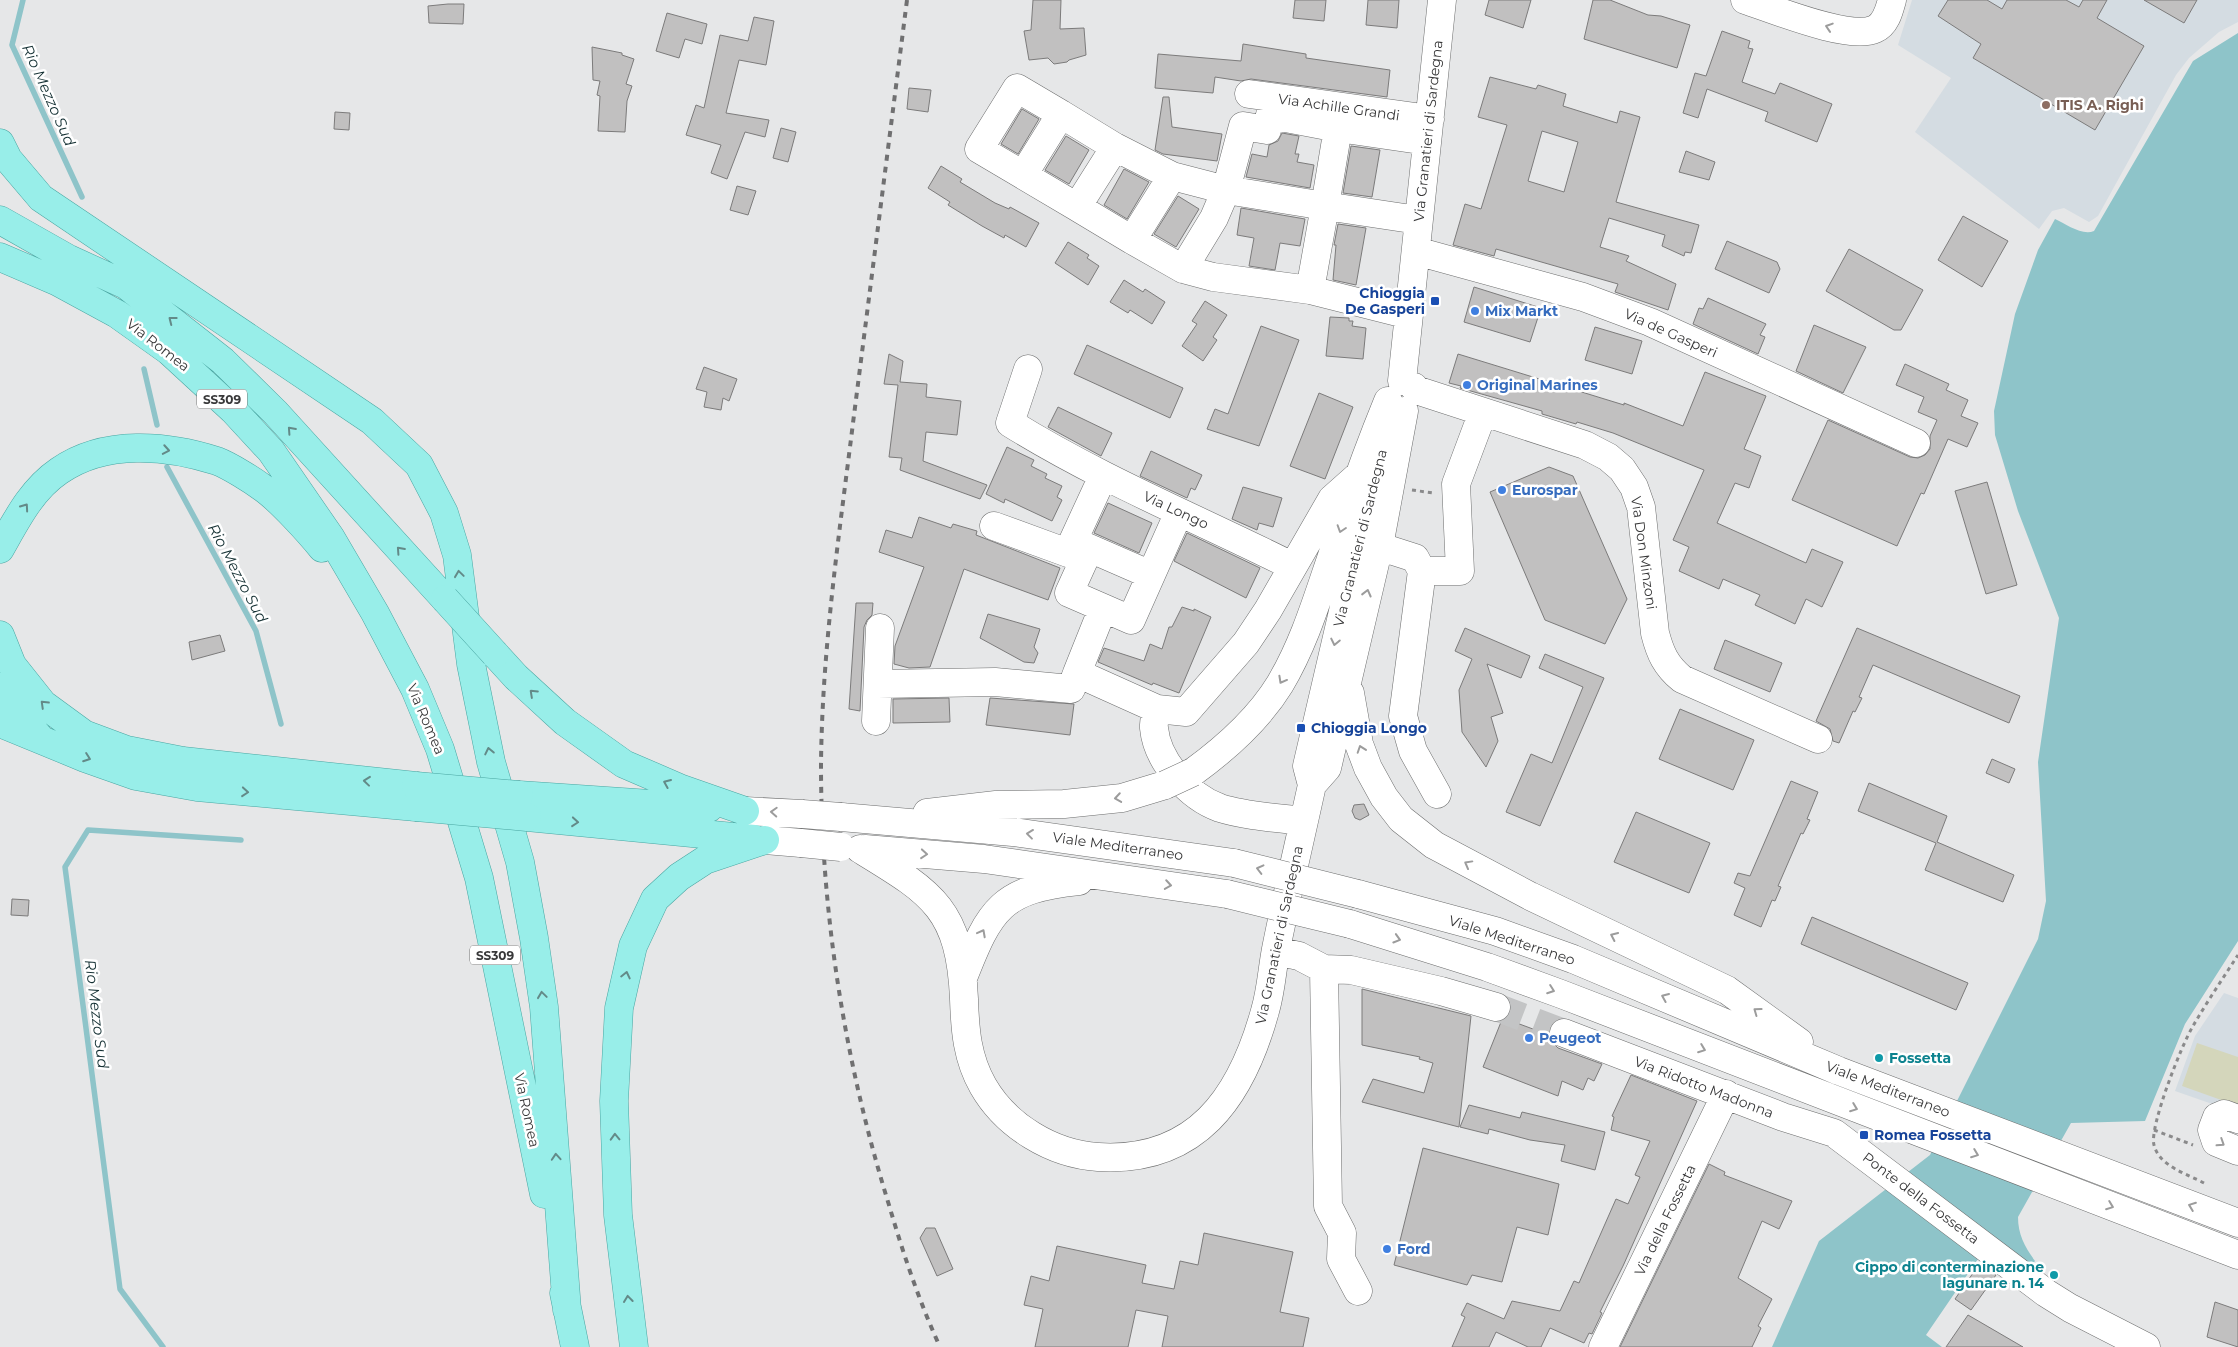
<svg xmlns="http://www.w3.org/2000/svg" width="2238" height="1347" viewBox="0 0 2238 1347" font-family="Montserrat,sans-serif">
<rect width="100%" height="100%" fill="#e6e7e8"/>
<path fill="#d4dce2" d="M1912 0H2238V22L2219 32 2189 58 2176 75 2098 216 2089 222 2064 208 2052 211 2039 229 1915 132 1951 78 1898 45Z
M2224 993 2238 998V1113L2175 1091 2195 1036Z"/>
<path fill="#d4d6bb" d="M2197 1043 2238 1057V1106L2182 1086Z"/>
<path fill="#8ec4c9" d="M2238 33V941L2185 1024 2145 1121 2071 1123 2018 1217C2018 1235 2025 1247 2035 1261L2013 1286 1978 1259 1926 1335 1942 1347H1772L1819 1241 1930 1155 2038 939 2046 901 2038 762 2059 618 2018 511 1995 435 1994 411 2015 314 2038 250 2055 219C2066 224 2082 236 2094 231L2193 61Z"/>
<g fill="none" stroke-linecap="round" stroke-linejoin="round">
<path stroke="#8ec4c9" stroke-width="5.5" d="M23 0 12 45 82 197
M144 369 157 425
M167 467 256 631 281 724
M163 1347 120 1289 65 867 88 830 241 840"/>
</g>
<path fill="#c1c0c0" stroke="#7c7b7b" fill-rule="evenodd" d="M1033 0H1061L1060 29 1084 28 1086 55 1069 60 1067 62 1054 64 1048 58 1029 60 1024 31 1031 30Z
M1295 0H1326L1324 21 1293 18Z
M1368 0H1399L1397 28 1366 25Z
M1489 0H1531L1523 28 1485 15Z
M1593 0H1610L1648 15 1661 16 1690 25 1677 68 1584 39Z
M1948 0H1987L2002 9 2007 0H2066L2079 7 2083 0H2107L2097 18 2144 46 2095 130 1973 58 1981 44 1938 16Z
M2144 0H2197L2184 23Z
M448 4H464L463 24 429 23 428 6Z
M667 13 707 24 702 44 685 39 679 58 656 51Z
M754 17 774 21 766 65 739 60 726 113 769 120 765 137 745 132 727 179 711 173 721 145 686 135 696 105 704 108 720 35 748 41Z
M1722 31 1750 41 1748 48 1753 49 1742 82 1775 94 1780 83 1832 104 1817 142 1765 121 1768 112 1707 89 1698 118 1683 113 1695 73 1706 76Z
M1243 44 1306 54V58L1390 70 1387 97 1251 79 1241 81 1215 77 1213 93 1155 88 1158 54 1241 61Z
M592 47 622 53V55L634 59 626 84 632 86 627 101 625 132 598 131 600 96 597 95 600 81 593 80Z
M1490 77 1536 89 1538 85 1566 94 1563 106 1617 123 1620 111 1640 117 1616 202 1699 225 1691 253 1685 252 1684 256 1662 246 1665 235 1609 218 1600 247 1629 256 1626 261 1676 284 1668 310 1615 292 1618 284 1496 249 1494 256 1453 245 1465 204 1481 209 1507 125 1478 117ZM1542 131 1578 142 1564 192 1528 181Z
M909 88 931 90 928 112 907 109Z
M1163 97H1169L1172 127 1222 134 1217 161 1163 154 1155 150Z
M1022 109 1039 119 1018 154 1001 144Z
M335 112 350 113 349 130 334 129Z
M781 128 796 132 788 162 773 158Z
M1282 133 1299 136 1295 154H1299L1297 162 1314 165 1310 188 1246 177 1252 154 1267 157 1269 145 1278 141Z
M1066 136 1089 150 1069 184 1045 170Z
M1351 146 1380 150 1372 197 1343 193Z
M1686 151 1715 162 1709 180 1679 172Z
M941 166 962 179 960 182 995 203 1009 209 1010 207 1039 223 1026 247 1005 235 1004 238 982 226 948 205 950 202 928 188Z
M1124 169 1149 182 1127 219 1104 205Z
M737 186 756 191 748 215 730 210Z
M1178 196 1199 209 1176 247 1154 234Z
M1241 208 1305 219 1300 246 1280 243 1275 270 1249 266 1254 238 1237 235Z
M1963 216 2008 241 1982 287 1938 260Z
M1338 224 1366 228 1356 285 1333 280 1336 245H1334Z
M1727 241 1777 262 1780 269 1769 293 1715 269Z
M1068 242 1089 255 1087 258 1099 266 1088 285 1055 263Z
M1849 249 1923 290 1901 330H1894L1826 291Z
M1124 280 1143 292 1145 289 1165 302 1152 324 1130 310 1128 313 1110 302Z
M1474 287 1541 308 1530 342 1464 322Z
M1708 298 1766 324 1760 335 1765 337 1758 354 1693 324 1699 308 1703 309Z
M1205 301 1227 315 1213 337 1217 340 1203 361 1182 346 1197 324 1192 321Z
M1330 317 1349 318V321H1353L1352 326 1366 328 1363 359 1326 356Z
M1814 325 1866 347 1843 393 1796 371Z
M1261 326 1299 340 1259 446 1207 429 1215 409 1228 414Z
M1595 327 1642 341 1632 374 1585 360Z
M1087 345 1183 388 1170 418 1074 374Z
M889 354 903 361 900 382 927 384 926 397 961 401 957 435 926 432 923 461 987 485 980 499 900 470 902 458 889 457 898 385 884 384Z
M1458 354 1624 405V403L1683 426 1705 372 1766 396 1744 449 1761 456 1749 488 1735 483 1717 523 1806 563 1812 549 1843 562 1822 607 1806 599 1795 624 1755 605 1760 595 1723 579 1719 589 1679 571 1689 547 1673 540 1704 470 1613 433 1577 422 1576 424 1542 414V411L1460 388 1461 386 1449 383Z
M1905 364 1949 384 1946 390 1968 400 1961 416 1978 423 1967 447 1948 439 1924 494 1921 493 1897 546 1792 500 1828 420 1910 457 1918 458 1925 455 1930 449V436L1937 420 1918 412 1924 397 1896 385Z
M704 367 737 379 729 401 723 398 721 410 704 407 707 392 696 389Z
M1319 393 1353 407 1325 479 1290 466Z
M1058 407 1112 433 1101 456 1048 427Z
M1007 447 1034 460 1031 466 1047 474 1045 478 1062 486 1057 497 1062 500 1052 521 1005 499 1004 503 986 494Z
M1151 451 1202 475 1195 490 1191 488 1187 498 1140 476Z
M1549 467 1573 476 1627 599 1605 644 1545 620 1490 492Z
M1987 482 2017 585 1986 594 1955 491Z
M1243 487 1282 498 1273 527 1259 523 1257 530 1232 519Z
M1108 503 1152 523 1139 553 1094 533Z
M919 517 951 528 953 524 977 531 976 535 1060 568 1048 600 964 569 930 667 909 668 894 664 895 646 924 567 879 552 886 530 912 538Z
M1187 533 1260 568 1246 598 1174 561Z
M856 603H873L872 615 867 620 864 627 860 711 849 709Z
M1182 607 1194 611V609L1211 617 1179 693 1153 683 1152 685 1098 662 1104 648 1144 661 1150 644 1162 649 1169 627H1172Z
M988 614 1040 629 1034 647 1038 653 1034 663 1024 662 980 638Z
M1465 628 1530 656 1521 678 1487 664 1503 713 1491 717 1498 741 1486 767 1462 732 1459 690 1472 659 1455 651Z
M1857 628 2020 696 2009 723 1873 665 1859 697 1862 698 1855 712 1853 711 1839 743 1833 741 1830 729 1816 721Z
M220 635 225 651 192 660 189 642Z
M1725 640 1782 663 1770 692 1714 669Z
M1545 654 1604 678 1540 826 1506 812 1531 754 1552 763 1583 687 1539 668Z
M949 698 950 722 893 723V699Z
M990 698 1074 704 1070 735 986 725Z
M1680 709 1754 740 1733 790 1659 759Z
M1992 759 2015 769 2009 783 1986 773Z
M1791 781 1818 792 1807 819 1810 820 1803 834 1801 833 1778 886 1781 887 1775 901 1772 900 1761 927 1734 915 1745 888 1734 883 1738 873 1750 876Z
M1869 783 1947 816 1937 842 2014 875 2003 902 1925 870 1936 843 1858 811Z
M1364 804 1369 815 1360 820 1355 818 1352 811 1354 805Z
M1636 812 1710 843 1689 893 1614 862Z
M12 899 29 900 28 916 11 915Z
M1812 917 1968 983 1956 1010 1801 944Z
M1362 989 1471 1016 1459 1127 1362 1102 1373 1079 1424 1093 1433 1063 1419 1059 1420 1057 1362 1045Z
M1506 1019 1549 1035 1552 1042 1558 1048 1602 1064 1594 1081 1588 1078 1583 1090 1562 1081 1558 1096 1483 1067 1501 1022Z
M1631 1075 1697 1101 1623 1266 1600 1312 1602 1313 1592 1334 1589 1333 1584 1343 1550 1328 1541 1347H1528L1496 1332 1489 1347H1452L1465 1317 1461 1315 1467 1303 1504 1319 1512 1301 1560 1311 1574 1281 1579 1283 1616 1199 1628 1204 1640 1177 1635 1175 1650 1141 1611 1130 1614 1117 1612 1116Z
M1469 1105 1520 1118 1522 1112 1605 1132 1595 1170 1561 1161 1565 1145 1530 1140 1489 1129 1488 1134 1460 1127Z
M1423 1148 1559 1184 1548 1235 1517 1227 1502 1282 1472 1275 1467 1285 1394 1265Z
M1709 1164 1725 1172 1724 1175 1792 1201 1779 1229 1762 1221 1738 1278 1772 1299 1758 1326 1761 1328 1752 1347H1620Z
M926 1228H935L953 1269 937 1276 920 1238Z
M1204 1233 1293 1252 1280 1312 1309 1318 1303 1347H1162L1168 1316 1136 1310 1128 1347H1035L1043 1309 1024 1305 1031 1276 1049 1281 1057 1246 1146 1265 1142 1283 1174 1289 1180 1261 1198 1265Z
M1980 1263 1996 1275 1971 1310 1955 1299Z
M2215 1302 2238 1310V1347L2207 1337Z
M1968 1315 2023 1347H1946Z"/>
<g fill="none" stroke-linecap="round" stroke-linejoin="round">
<path stroke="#c3c4c5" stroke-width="28" stroke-dasharray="28 14" stroke-linecap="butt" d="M1496 1007 1564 1033"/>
<g stroke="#6d6e6e" stroke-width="29">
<path id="minor" d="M1745 0C1773 9 1850 41 1875 29 1886 24 1889 11 1892 0
M1249 94 1430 119
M1023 175 979 149 1017 88 1061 114
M1077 207 1023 175 1061 114 1115 147
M1132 240 1077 207 1115 147 1172 176
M1416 251 1583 297 1650 322 1916 443
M1183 269 1132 240 1172 176 1226 190 1243 126 1267 130 1270 115 1338 128
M1310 290 1213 277 1183 269 1214 218 1226 190 1325 206 1338 128 1427 141
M1409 315 1310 290 1325 206 1418 220
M1028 369 1010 423C1100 479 1198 519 1292 566
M1402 381 1442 0
M1414 387 1416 390 1585 445 1608 457 1622 469 1634 487 1641 507 1655 633C1660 653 1666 666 1682 679L1818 739
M1103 476 1073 541 1151 575 1179 512
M994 526 1068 553 1073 541
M1362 541 1415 558 1422 571 1403 716 1413 751 1437 794
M1089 549 1069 593 1131 620 1151 575
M1422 571H1460L1456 484 1483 412
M1077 673 1103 608
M878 684 995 682 1071 689 1077 673 1157 709 1186 712 1246 643 1268 610 1332 499 1359 475
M1350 693 1359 744 1368 768 1384 797 1401 819 1434 845 1530 896 1727 990 1799 1042
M1157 709C1156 715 1153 722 1154 728 1157 761 1189 797 1220 808 1245 816 1278 818 1304 821
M876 721 880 628
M1193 772C1226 748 1258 720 1280 684 1305 642 1318 596 1334 550 1350 500 1368 450 1388 401
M1312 785 1307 766 1372 487
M745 811 802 814
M927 813 996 805 1064 804 1122 798 1165 785
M841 817 1013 832 1234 863
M765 840 801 843
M860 849C932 893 960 908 964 999 965 1030 967 1058 983 1086 1006 1126 1052 1154 1098 1157 1196 1163 1241 1098 1265 1011 1271 991 1272 970 1276 949 1287 894 1300 840 1312 785L1327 768 1379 546 1404 411
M865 849 984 859 1227 894
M1358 894 1495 931 1573 959 1839 1071 2238 1223
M1350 924 1487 967 1561 994 2238 1255
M1276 951 1299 956 1324 969 1351 970 1441 991 1496 1007
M1324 969 1328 1206 1342 1233 1341 1259 1358 1291
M963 978C990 909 1001 889 1079 881
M1564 1033 1783 1117 1834 1133 2046 1293 2070 1308 2146 1347
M2238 1119 2224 1114 2217 1117 2212 1130 2216 1142 2238 1151
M1603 1347 1726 1094"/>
</g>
<g stroke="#4aa6a2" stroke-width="29">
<path id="major" d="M0 143 8 159 41 198 372 421 419 465 444 513 457 555 471 664 491 762 520 862 534 938 544 1007 567 1310
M0 220 69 259 126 285 223 361 275 412 445 599
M0 257 58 282 117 314 169 351 233 410 271 451 331 538 375 613 415 689 440 749 479 878 544 1194
M0 549C16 521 31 490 59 471 105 439 167 445 217 461 230 466 252 480 263 488 280 500 309 532 322 548
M0 635 12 665 43 704 84 734 127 750 183 761 416 786
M495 654 516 677 565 722 624 764 682 789 745 811
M0 687 13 707 39 737
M0 723 85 758 136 776 197 787 416 807
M519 795 709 808
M527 817 754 839
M564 1293 575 1347
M634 1347 618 1215 614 1101 619 1008 633 946 655 899 679 877 705 860 765 840"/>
</g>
<path stroke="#8a8a8b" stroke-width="3" stroke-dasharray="4 4" stroke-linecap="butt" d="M1412 490 1433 493
M2154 1130 2193 1145
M2204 1183C2187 1174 2159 1166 2154 1145 2149 1127 2182 1044 2193 1026 2207 1002 2223 978 2238 955"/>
<use href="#minor" stroke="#fff" stroke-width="28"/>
<use href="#major" stroke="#98eee9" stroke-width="28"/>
<path stroke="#707071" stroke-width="4" stroke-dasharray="6 6" stroke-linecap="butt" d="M907 0C889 141 871 282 853 423 839 536 822 650 821 765 821 914 845 1063 889 1205 903 1253 919 1301 940 1347"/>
<g stroke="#6d6e6e" stroke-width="29" stroke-linecap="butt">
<path id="minor-bridge" d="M1165 785 1193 772
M802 814 841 817
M801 843 841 847
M1234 863 1358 894
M1227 894 1350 924"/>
</g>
<g stroke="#4aa6a2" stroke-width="29" stroke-linecap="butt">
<path id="major-bridge" d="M445 599 495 654
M416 786 519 795
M416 807 527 817"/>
</g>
<use href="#minor-bridge" stroke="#fff" stroke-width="28"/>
<use href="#major-bridge" stroke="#98eee9" stroke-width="28"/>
</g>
<defs><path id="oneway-chevron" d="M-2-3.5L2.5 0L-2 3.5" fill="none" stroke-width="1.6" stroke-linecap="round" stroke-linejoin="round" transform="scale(1.25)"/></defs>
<g stroke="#9c9c9c">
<use href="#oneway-chevron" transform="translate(1829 27) rotate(-162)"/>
<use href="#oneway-chevron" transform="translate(1341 529) rotate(108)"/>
<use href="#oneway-chevron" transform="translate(1367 593) rotate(-76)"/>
<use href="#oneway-chevron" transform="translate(1335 642) rotate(102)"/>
<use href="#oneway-chevron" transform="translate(1282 680) rotate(119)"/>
<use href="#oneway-chevron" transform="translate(1361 749) rotate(-109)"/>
<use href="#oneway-chevron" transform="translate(1118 798) rotate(171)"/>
<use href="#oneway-chevron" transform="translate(774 812) rotate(-177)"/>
<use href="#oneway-chevron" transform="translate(1030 834) rotate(-173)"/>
<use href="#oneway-chevron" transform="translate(924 854) rotate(5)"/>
<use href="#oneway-chevron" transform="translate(1468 864) rotate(-151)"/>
<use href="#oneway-chevron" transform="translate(1260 869) rotate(-166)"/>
<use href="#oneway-chevron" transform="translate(1168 885) rotate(9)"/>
<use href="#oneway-chevron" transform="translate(982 933) rotate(-62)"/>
<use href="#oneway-chevron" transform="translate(1614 936) rotate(-155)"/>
<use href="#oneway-chevron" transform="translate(1397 939) rotate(17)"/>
<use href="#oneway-chevron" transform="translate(1551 990) rotate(20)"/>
<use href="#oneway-chevron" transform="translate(1665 997) rotate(-157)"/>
<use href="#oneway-chevron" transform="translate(1757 1011) rotate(-144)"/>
<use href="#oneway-chevron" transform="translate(1702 1049) rotate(21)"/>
<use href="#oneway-chevron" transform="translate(1854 1108) rotate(21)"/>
<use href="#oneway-chevron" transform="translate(2221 1143) rotate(33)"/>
<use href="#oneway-chevron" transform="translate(1975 1154) rotate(21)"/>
<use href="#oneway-chevron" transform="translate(2110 1206) rotate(21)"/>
<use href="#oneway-chevron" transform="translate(2192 1206) rotate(-159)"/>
</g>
<g stroke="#638a88">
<use href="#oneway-chevron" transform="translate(172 320) rotate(-142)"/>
<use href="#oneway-chevron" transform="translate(291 430) rotate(-132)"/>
<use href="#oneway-chevron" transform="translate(166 450) rotate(10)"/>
<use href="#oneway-chevron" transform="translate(25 507) rotate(-55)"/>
<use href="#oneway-chevron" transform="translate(400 550) rotate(-132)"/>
<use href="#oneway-chevron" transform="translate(459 574) rotate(-98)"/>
<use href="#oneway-chevron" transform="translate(533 693) rotate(-137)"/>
<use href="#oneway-chevron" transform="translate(44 704) rotate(-136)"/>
<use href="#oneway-chevron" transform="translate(489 751) rotate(-102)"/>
<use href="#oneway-chevron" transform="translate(87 758) rotate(20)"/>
<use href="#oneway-chevron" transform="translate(367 781) rotate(-174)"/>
<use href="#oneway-chevron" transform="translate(667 783) rotate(-157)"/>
<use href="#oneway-chevron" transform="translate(245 792) rotate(5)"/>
<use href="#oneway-chevron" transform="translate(575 822) rotate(5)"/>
<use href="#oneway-chevron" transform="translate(626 975) rotate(-77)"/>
<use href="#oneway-chevron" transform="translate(542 995) rotate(-98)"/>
<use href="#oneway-chevron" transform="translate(615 1137) rotate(-92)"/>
<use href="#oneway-chevron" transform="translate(556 1157) rotate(-94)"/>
<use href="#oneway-chevron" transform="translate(628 1299) rotate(-97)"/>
</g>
<circle fill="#8d6e63" stroke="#fff" stroke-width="2" cx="2046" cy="105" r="5"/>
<g fill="#1a4fb4" stroke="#fff" stroke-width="2">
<rect x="1430" y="296" width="10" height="10" rx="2.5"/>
<rect x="1296" y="723" width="10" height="10" rx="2.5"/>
<rect x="1859" y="1130" width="10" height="10" rx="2.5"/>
</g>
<g fill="#3f7fe0" stroke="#fff" stroke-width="2">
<circle cx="1475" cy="311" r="5"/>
<circle cx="1467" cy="385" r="5"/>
<circle cx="1502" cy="490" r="5"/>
<circle cx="1529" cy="1038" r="5"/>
<circle cx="1387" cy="1249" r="5"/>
</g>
<g fill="#0f9aa8" stroke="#fff" stroke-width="2">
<circle cx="1879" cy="1058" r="5"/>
<circle cx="2054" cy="1275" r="5"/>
</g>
<g text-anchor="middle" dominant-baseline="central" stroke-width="5" stroke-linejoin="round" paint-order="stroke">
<g fill="#fff" stroke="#747474" stroke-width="1">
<rect x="197" y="389.5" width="50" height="19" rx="4"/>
<rect x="470" y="945.5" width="50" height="19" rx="4"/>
</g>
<g font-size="12" font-weight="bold" fill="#383839">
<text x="222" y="399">SS309</text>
<text x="495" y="955">SS309</text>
</g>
<g font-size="14" font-weight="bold" fill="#785e54" stroke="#fff" text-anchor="start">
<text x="2056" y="105">ITIS A. Righi</text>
</g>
<g font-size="14" fill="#383839" stroke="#fff">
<text transform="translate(1339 107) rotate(8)">Via Achille Grandi</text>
<text transform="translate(1428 131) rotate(-84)">Via Granatieri di Sardegna</text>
<text transform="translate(1671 333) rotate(24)">Via de Gasperi</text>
<text transform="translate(158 345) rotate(38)">Via Romea</text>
<text transform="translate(1176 510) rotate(25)">Via Longo</text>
<text transform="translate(1360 538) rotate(-76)">Via Granatieri di Sardegna</text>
<text transform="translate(1644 553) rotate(82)">Via Don Minzoni</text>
<text transform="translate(426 719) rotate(67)">Via Romea</text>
<text transform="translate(1118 846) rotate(8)">Viale Mediterraneo</text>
<text transform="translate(1279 935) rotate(-78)">Via Granatieri di Sardegna</text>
<text transform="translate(1512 940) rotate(18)">Viale Mediterraneo</text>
<text transform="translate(1704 1087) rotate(21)">Via Ridotto Madonna</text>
<text transform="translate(1888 1089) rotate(21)">Viale Mediterraneo</text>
<text transform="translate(527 1110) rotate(78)">Via Romea</text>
<text transform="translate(1921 1198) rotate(37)">Ponte della Fossetta</text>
<text transform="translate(1665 1220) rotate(-64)">Via della Fossetta</text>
</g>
<g font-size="14" font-weight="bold" fill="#164399" stroke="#fff" text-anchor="start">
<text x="1425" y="293" text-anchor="end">Chioggia<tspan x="1425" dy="16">De Gasperi</tspan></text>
<text x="1311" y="728">Chioggia Longo</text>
<text x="1874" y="1135">Romea Fossetta</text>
</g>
<g font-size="14" font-weight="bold" fill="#366cbe" stroke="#fff" text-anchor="start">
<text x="1485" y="311">Mix Markt</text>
<text x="1477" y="385">Original Marines</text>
<text x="1512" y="490">Eurospar</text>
<text x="1539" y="1038">Peugeot</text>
<text x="1397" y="1249">Ford</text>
</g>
<g font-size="14" font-weight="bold" fill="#0d838f" stroke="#fff" text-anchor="start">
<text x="1889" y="1058">Fossetta</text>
<text x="2044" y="1267" text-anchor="end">Cippo di conterminazione<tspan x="2044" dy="16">lagunare n. 14</tspan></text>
</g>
<g font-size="15" font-style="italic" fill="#132f32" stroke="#fff">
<text transform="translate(49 95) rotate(66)">Rio Mezzo Sud</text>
<text transform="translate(238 573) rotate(62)">Rio Mezzo Sud</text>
<text transform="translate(97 1014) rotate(83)">Rio Mezzo Sud</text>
</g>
</g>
</svg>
